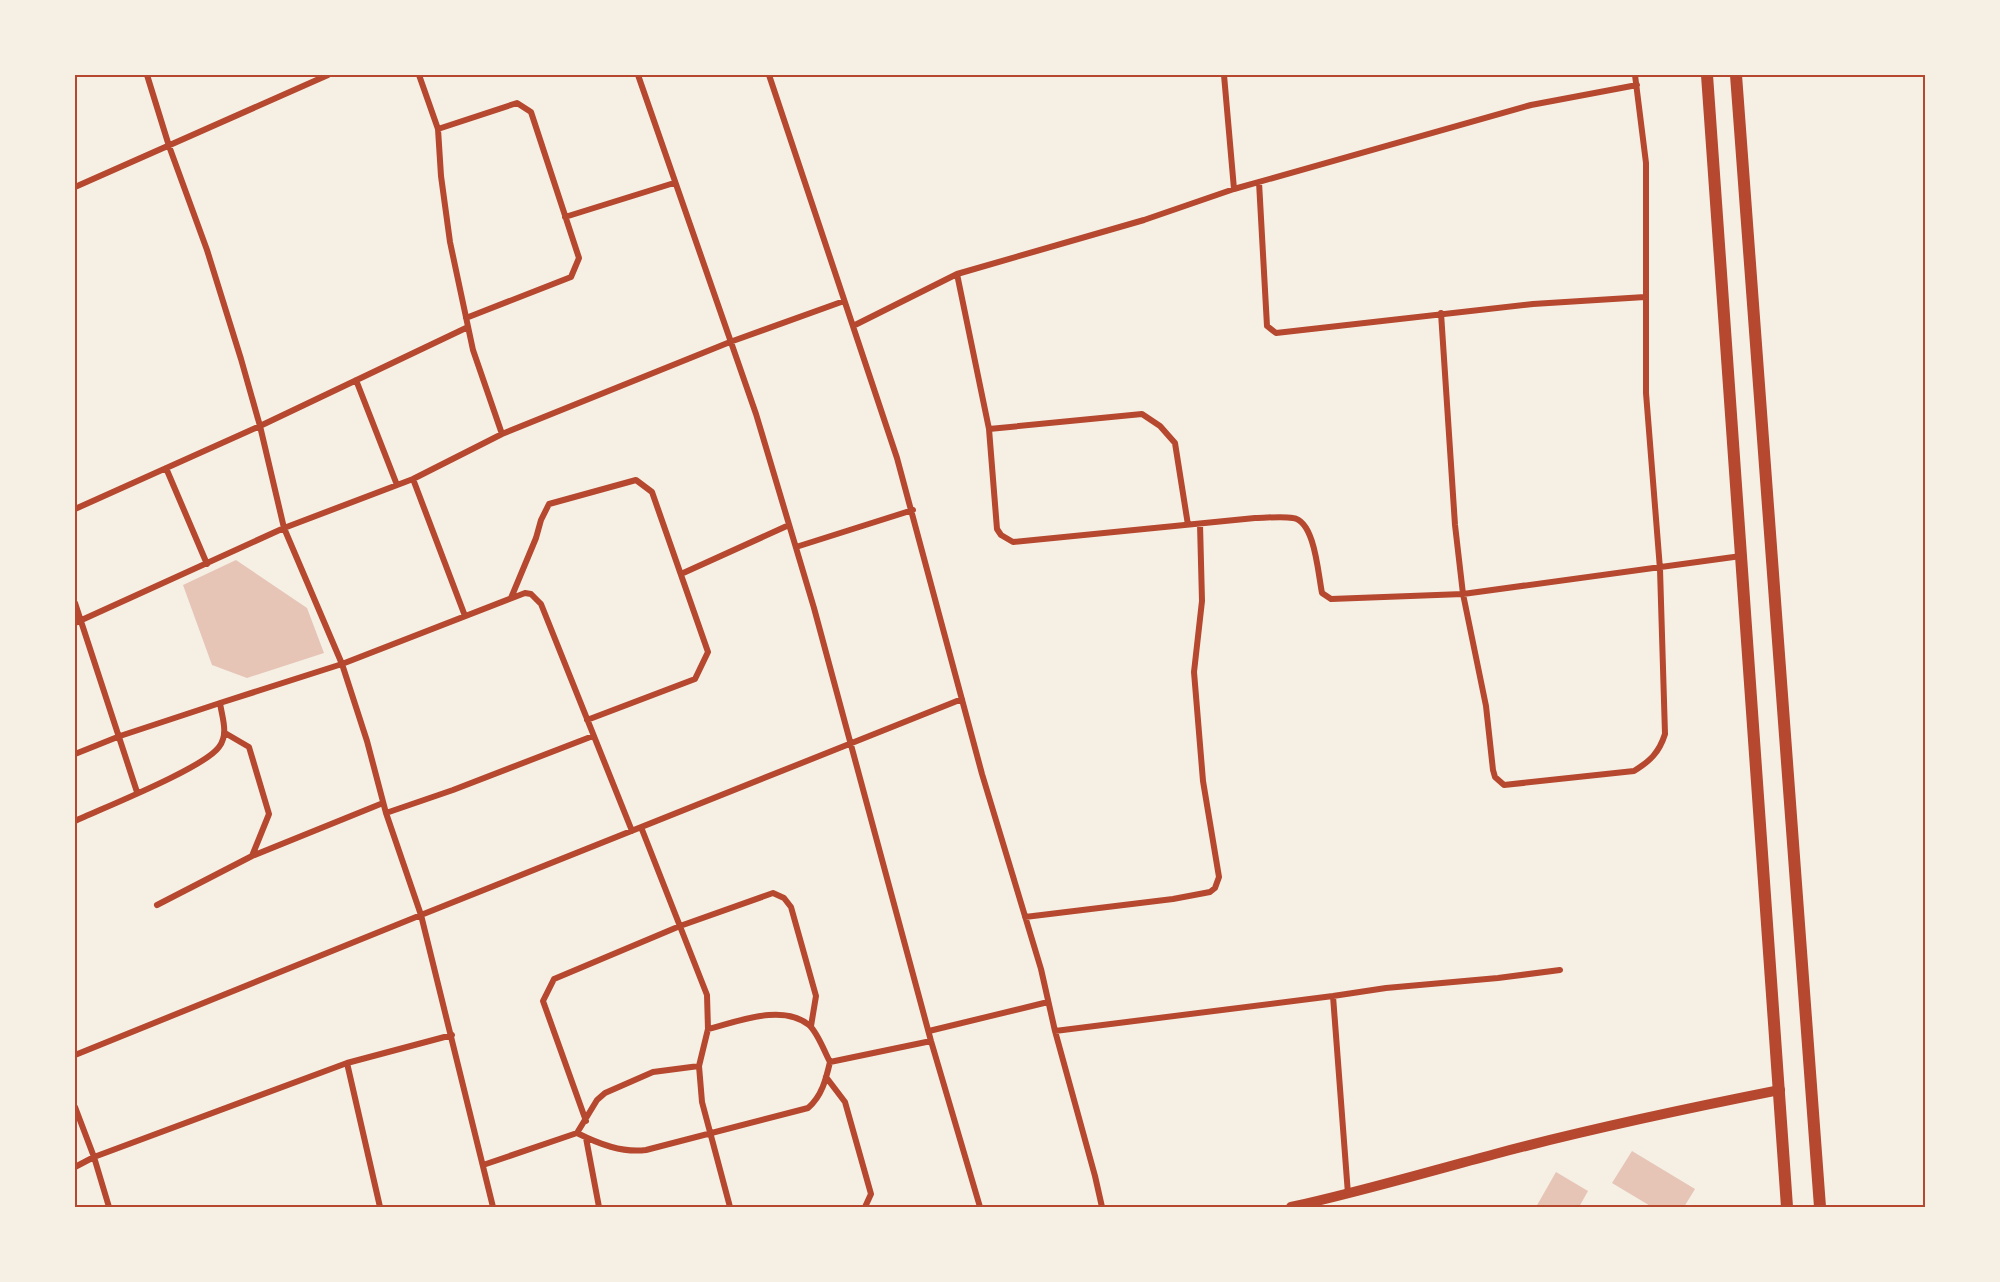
<svg xmlns="http://www.w3.org/2000/svg" width="2000" height="1282" viewBox="0 0 2000 1282" font-family="Barlow,sans-serif">
<rect width="100%" height="100%" fill="#f6efe4"/>
<path fill="#e6c5b7" d="M236 560 307 608 324 653 247 678 212 665 183 585Z
M1632 1151 1695 1189 1684 1207H1652L1612 1183Z
M1556 1172 1588 1191 1579 1207H1536Z"/>
<g fill="none" stroke-linecap="round" stroke-linejoin="round">
<path stroke="#b5482f" stroke-width="6" d="M147 75 169 146 207 250 241 359 260 426 284 528 342 664 367 741 386 813 421 915 493 1207
M419 75 438 129 441 176 450 242 473 350 502 434
M638 75 756 414 814 608 931 1041 980 1207
M769 75 897 458 982 774 1041 969 1055 1031 1095 1176 1102 1207
M438 129 517 103 531 112 579 258 571 277 466 318
M1259 182 1267 326 1276 333 1533 304 1645 297
M75 187 328 75
M1234 189 1531 105 1637 85
M565 217 674 183
M957 274 989 429 997 529 1001 535 1013 542 1255 518C1267 518 1281 516 1293 518 1315 521 1318 574 1322 593L1331 599 1463 594 1486 706 1493 770 1495 777 1504 785 1634 771C1650 761 1659 753 1665 734L1660 569 1646 393V163L1635 75
M1441 313 1455 525 1463 594 1741 556
M853 326 957 274 1144 220 1234 189 1224 75
M356 380 397 485
M989 429 1142 414 1160 426 1175 443 1188 525
M166 468 207 564
M413 479 465 616
M75 509 260 426 468 327
M796 547 913 510
M681 574 789 525
M511 598 536 538 541 520 549 504 636 480 652 492 708 652 695 679 587 720
M75 603 137 792
M75 623 284 528 413 479 502 434 730 342 844 301
M225 733 249 747 269 814 252 856
M75 754 120 736 220 703 342 664 525 593 531 594 541 604 632 831
M386 813 453 790 593 736
M75 821C103 808 204 768 219 747 229 734 222 717 220 703
M641 827 707 995 708 1029 699 1066 702 1102 730 1207
M157 905 252 856 383 803
M1025 917 1173 899 1210 892 1215 888 1219 877 1203 781 1194 672 1202 601 1200 524
M1333 996 1348 1194
M929 1031 1048 1002
M1055 1031 1333 996 1386 988 1498 978 1560 970
M75 1055 421 915 962 699
M830 1062 931 1041
M347 1063 380 1207
M826 1077 845 1102 871 1194 865 1207
M75 1107 94 1157 109 1207
M586 1121 543 1001 554 979 680 926 773 893 784 898 791 907 816 996 811 1026
M577 1133 597 1100 605 1093 653 1072 699 1066
M586 1138 599 1207
M483 1165 577 1133C599 1144 622 1153 646 1150L808 1108C822 1096 826 1079 830 1062 824 1051 818 1033 809 1025 782 1003 737 1022 708 1029
M75 1167 94 1157 347 1063 452 1035"/>
<path stroke="#b5482f" stroke-width="10" d="M1291 1207C1360 1192 1427 1172 1495 1154 1589 1129 1684 1109 1780 1090"/>
<path stroke="#b5482f" stroke-width="12" d="M1707 75 1787 1207
M1736 75 1820 1207"/>
</g>
<rect width="2000" height="1282" fill="none" stroke="#f6efe4" stroke-width="153"/>
<rect x="76" y="76" width="1848" height="1130" fill="none" stroke="#b5482f" stroke-width="2"/>
</svg>
